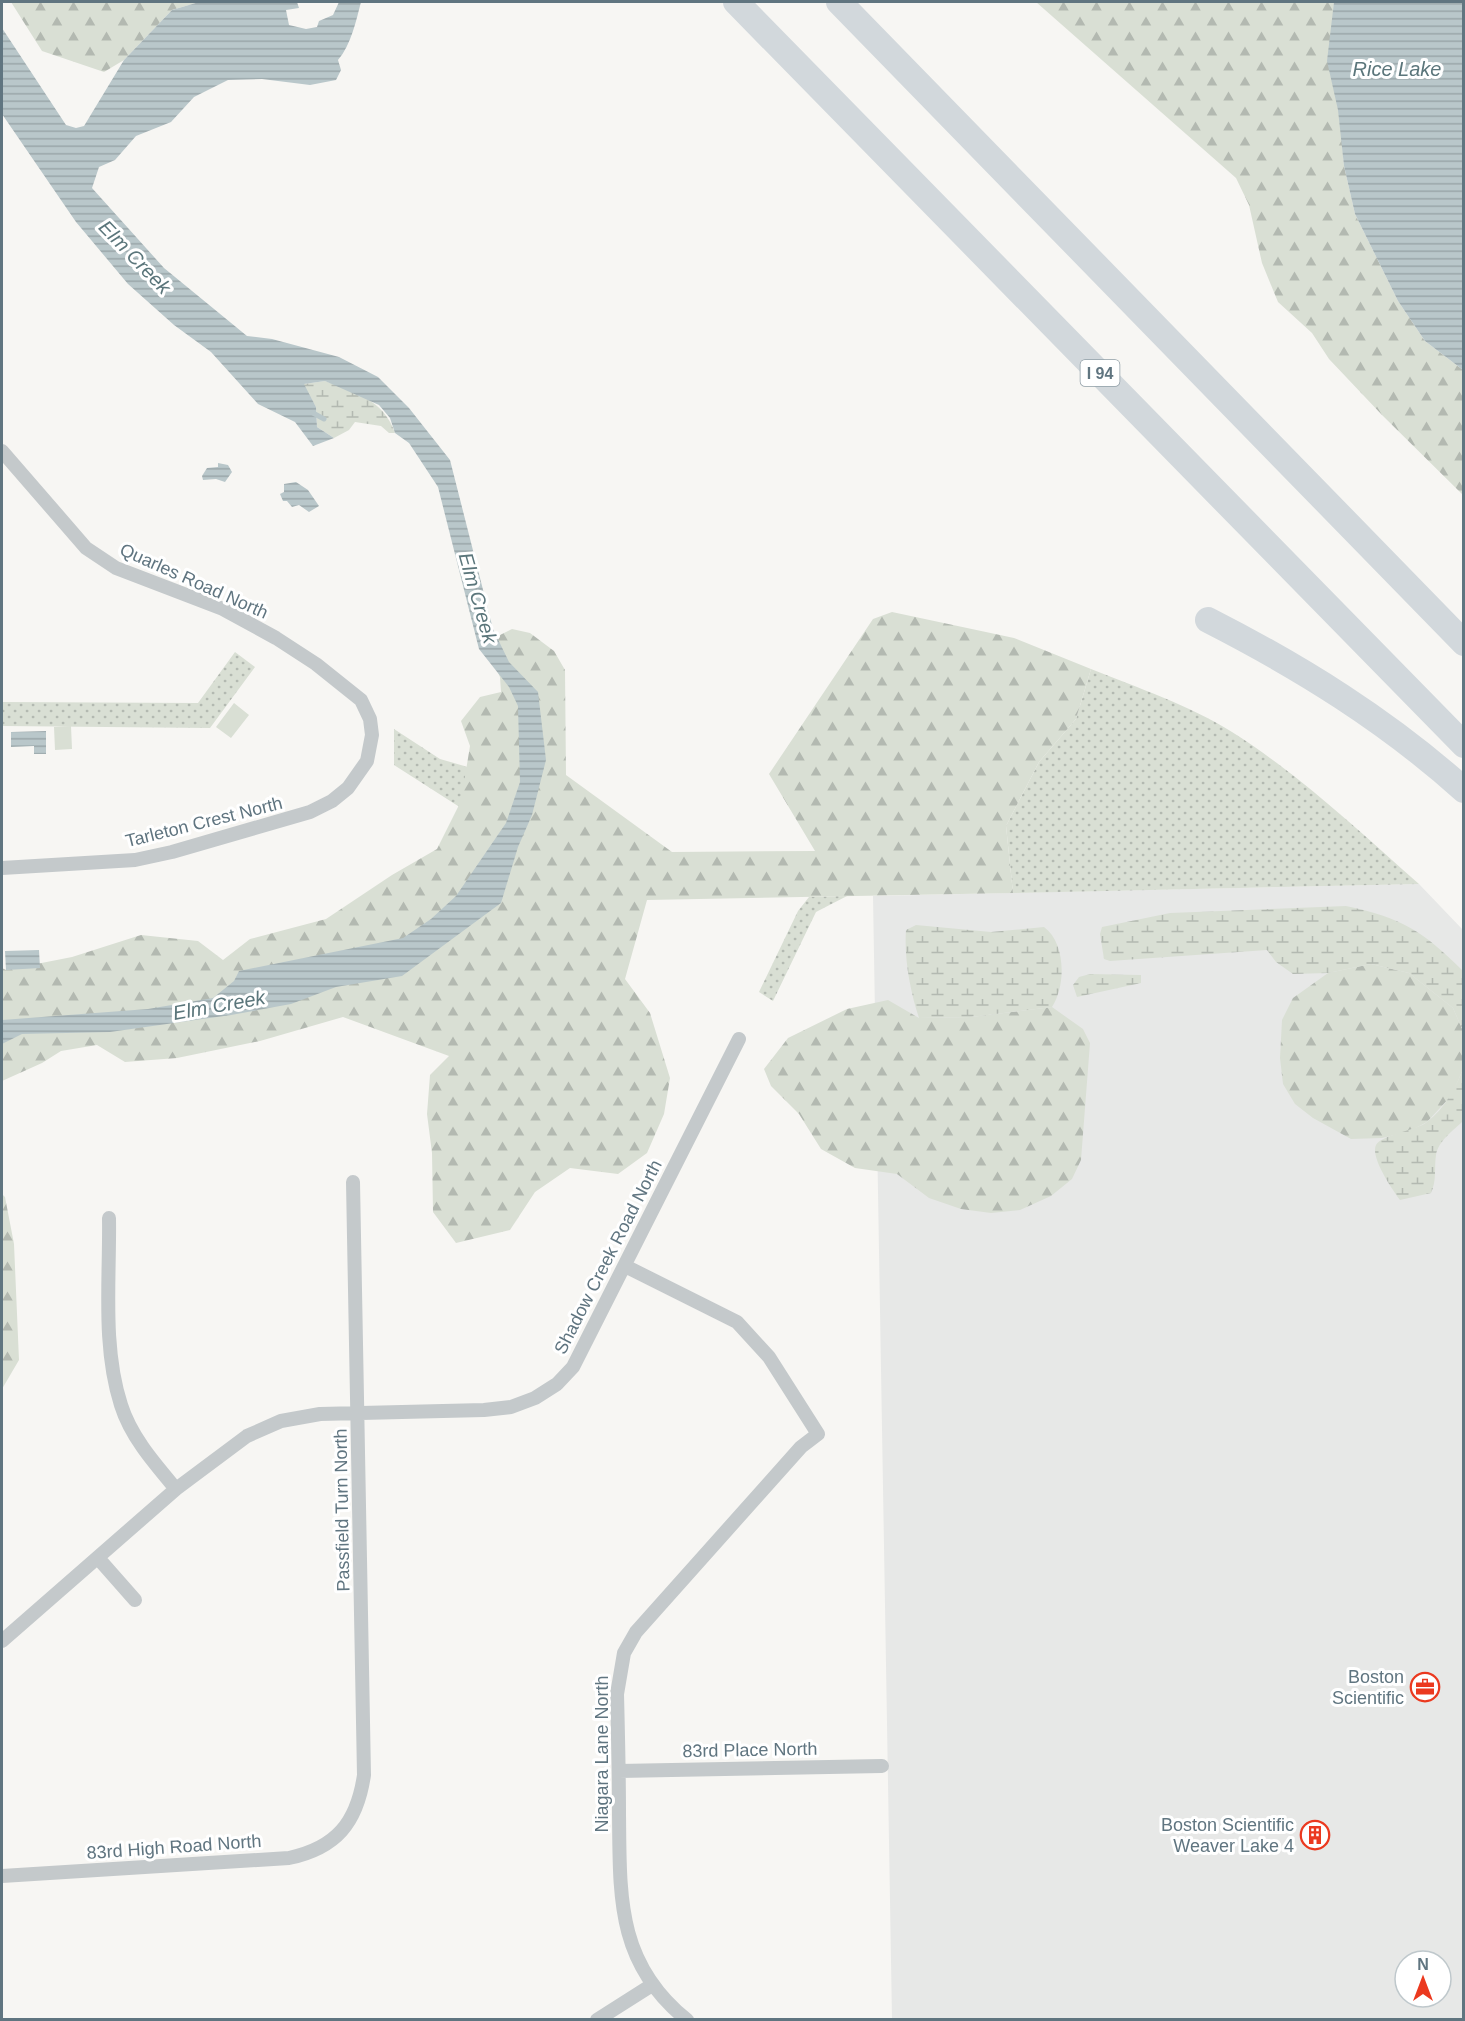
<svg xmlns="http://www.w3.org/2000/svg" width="1465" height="2021" viewBox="0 0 1465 2021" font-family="Helvetica,sans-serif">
<defs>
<pattern id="grass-dots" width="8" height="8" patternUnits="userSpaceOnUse" patternTransform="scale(1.5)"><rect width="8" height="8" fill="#d9dfd4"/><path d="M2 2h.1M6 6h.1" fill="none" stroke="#b3b9b1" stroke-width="1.8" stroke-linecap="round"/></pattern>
<pattern id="forest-firs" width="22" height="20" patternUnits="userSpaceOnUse" patternTransform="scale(1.5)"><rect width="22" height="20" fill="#d9dfd4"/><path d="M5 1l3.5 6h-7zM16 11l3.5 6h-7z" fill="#b3b9b1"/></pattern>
<pattern id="wetland-marsh" width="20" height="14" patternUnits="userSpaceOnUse" patternTransform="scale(1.5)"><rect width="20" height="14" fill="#d9dfd4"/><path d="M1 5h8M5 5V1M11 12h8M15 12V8" fill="none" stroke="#b3b9b1"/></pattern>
<pattern id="water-rules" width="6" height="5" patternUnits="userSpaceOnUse" patternTransform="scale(1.5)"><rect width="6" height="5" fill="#b9c7ca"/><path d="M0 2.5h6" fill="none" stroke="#9aa6a9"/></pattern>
</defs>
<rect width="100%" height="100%" fill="#f7f6f3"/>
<path fill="#e7e8e7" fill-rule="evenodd" d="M1419 884 1463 930V2019H892L873 896ZM1405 1961H1441V1997H1405Z"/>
<path fill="url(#grass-dots)" d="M235 652 255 667 210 728 2 726V702L198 703Z
M1091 669C1138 688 1189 705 1232 732 1300 775 1359 831 1419 884L1013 893 1006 826 1039 762 1076 719Z
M394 729 440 759 520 782 497 831 394 765Z
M847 896 816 912 773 1001 759 992 798 911 809 897Z"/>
<path fill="url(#forest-firs)" d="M11 2H199L172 10 124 60 104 72 42 51Z
M1036 2H1334L1333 25 1344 166 1355 214 1398 301 1425 341 1463 370V495L1382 415 1329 359 1312 333 1278 302 1262 263 1249 205 1236 178Z
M892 612 1014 638 1091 669 1076 719 1039 762 1006 826 1013 893 647 900 625 979 650 1013 670 1078 664 1114 647 1153 618 1174 570 1168 535 1192 510 1230 456 1243 433 1212 432 1153 427 1114 430 1075 449 1056 343 1017 260 1041 177 1058 125 1062 97 1045 61 1051 42 1063 2 1081V968L6 970 72 957 141 935 198 941 223 960 250 939 326 919 392 875 437 849 461 801 470 746 461 721 480 697 501 692 500 677 491 657 500 635 512 629 530 633 554 651 565 670 566 775 672 852 815 851 769 774 873 619Z
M1371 964 1409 973 1453 1008 1463 1031V1069L1452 1095 1427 1122 1408 1132 1382 1138 1351 1139 1313 1118 1295 1104 1283 1084 1280 1058 1282 1020 1293 998 1328 973Z
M888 1000 919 1018 971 1017 1052 1007 1083 1029 1090 1043 1081 1160 1072 1179 1051 1196 1020 1210 991 1213 961 1209 929 1198 897 1174 855 1168 821 1149 799 1114 771 1086 764 1069 788 1038 847 1009Z
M2 1194 5 1197 14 1244 19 1360 2 1389Z"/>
<path fill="url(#wetland-marsh)" d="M325 381C355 392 384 400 395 433H389L381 426 355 422 349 430 334 438 317 427 316 407 303 384Z
M1346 906C1402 918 1423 931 1463 971V1031L1453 1008 1409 973 1371 964 1328 973 1293 974 1276 962 1267 950 1110 961 1104 959 1100 934 1102 927 1170 913Z
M916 925 991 932 1044 927C1066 943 1066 986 1052 1007L971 1017 919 1018C910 991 904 958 906 930Z
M1090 974 1141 975V983L1077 997 1073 985 1079 977Z
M1463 1069V1121C1454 1130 1438 1141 1436 1155 1434 1168 1437 1180 1431 1193L1400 1200C1392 1189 1370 1157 1376 1145 1381 1135 1415 1131 1427 1122 1445 1108 1455 1089 1463 1069Z"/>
<path fill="#d9dfd4" d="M234 703 249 715 231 738 216 727Z
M71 726 72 749 55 750 54 727Z"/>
<path fill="url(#water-rules)" d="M199 2H297L299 8 286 10 289 25 306 29 317 27 319 21 333 15 339 2H361C356 21 351 45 338 60L341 70 336 80 310 85 262 79 228 80 194 97 171 122 136 136 115 160 99 167 92 188 164 268 247 336 272 339 339 357 378 377 409 408 450 460 493 629 509 662 538 692 546 760 532 815 518 847 501 903 402 976 336 987 291 1004 231 1015 110 1032 22 1034 2 1044V1020L148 1009 213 998 234 981 239 971 403 938 431 919 456 896 506 823 520 782 518 706 509 687 479 649 438 487 409 443 395 433 390 418 379 405 325 381 304 384 316 407 317 427 334 438 313 446 295 422 258 404 211 352 174 325 128 284 76 222 2 114V28L66 125 76 128 84 126 124 60 172 10Z
M1334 2H1463V370L1425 341 1398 301 1355 214 1344 166 1338 110 1327 61Z
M218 463 228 465 232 472 225 482 216 479 203 480 202 476 207 468 218 467Z
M296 482 308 490 319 506 309 512 299 505 292 507 287 501H283L280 494 284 492V484Z
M46 731V754H34V746L11 747V732Z
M39 950 40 968 6 970 5 951Z"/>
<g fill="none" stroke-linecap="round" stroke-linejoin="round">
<path stroke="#b9c7ca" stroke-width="5" d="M313 413 324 419"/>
<path stroke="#c4c9cb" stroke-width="14" d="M2 451 86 548 116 568 223 609 276 638 316 664 361 700 370 719 372 735 367 761 348 788 332 801 310 812 172 852 135 860 2 868
M109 1218C110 1279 102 1346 121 1405 131 1437 155 1464 176 1489
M625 1266 737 1322 769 1357 818 1434 801 1447 636 1632 624 1653 617 1694C618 1734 619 1773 619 1813 620 1896 616 1963 687 2020
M98 1558 135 1600
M2 1641 176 1489 247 1436 281 1421 320 1414 484 1410 511 1407 535 1398 557 1384 573 1367 739 1039
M619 1771 882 1766
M2 1876 289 1858C336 1848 357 1823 364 1775L353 1182
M597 2020 652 1985"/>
<path stroke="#d2d8dc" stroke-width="26" d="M736 2 1464 745
M839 2 1464 643
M1208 620C1300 667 1386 720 1464 790"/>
</g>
<defs>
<g id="office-ring" transform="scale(1.5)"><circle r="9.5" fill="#fff" stroke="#eb391f" stroke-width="1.5"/><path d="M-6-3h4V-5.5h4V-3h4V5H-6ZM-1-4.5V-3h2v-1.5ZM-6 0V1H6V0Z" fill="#eb391f"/></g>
<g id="building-ring" transform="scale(1.5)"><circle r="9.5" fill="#fff" stroke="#eb391f" stroke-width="1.5"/><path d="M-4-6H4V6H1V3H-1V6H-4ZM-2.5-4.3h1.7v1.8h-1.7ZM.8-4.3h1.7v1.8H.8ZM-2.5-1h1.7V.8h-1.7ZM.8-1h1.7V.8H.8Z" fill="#eb391f"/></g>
</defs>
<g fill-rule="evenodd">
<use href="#office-ring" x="1425" y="1687"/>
<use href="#building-ring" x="1315" y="1835"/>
</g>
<g text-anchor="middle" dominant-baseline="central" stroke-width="6" stroke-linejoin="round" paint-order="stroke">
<rect fill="#fff" stroke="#909ea6" stroke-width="1.5" x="1080.5" y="360" width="39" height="26" rx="4.5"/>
<g font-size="16" font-weight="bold" fill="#607580">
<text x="1100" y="373">I 94</text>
</g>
<g font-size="18" fill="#607580" stroke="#fff">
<text transform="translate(194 581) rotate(24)">Quarles Road North</text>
<text transform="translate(204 822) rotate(-14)">Tarleton Crest North</text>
<text transform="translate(608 1257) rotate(-63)">Shadow Creek Road North</text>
<text transform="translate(342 1510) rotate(-91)">Passfield Turn North</text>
<text transform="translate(750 1750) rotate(-1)">83rd Place North</text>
<text transform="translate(602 1754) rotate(-90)">Niagara Lane North</text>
<text transform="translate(174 1847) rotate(-4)">83rd High Road North</text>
</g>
<g font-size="18" fill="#607580" stroke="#fff" text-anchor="end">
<text x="1404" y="1677">Boston<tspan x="1404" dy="21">Scientific</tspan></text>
<text x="1294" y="1825">Boston Scientific<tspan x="1294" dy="21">Weaver Lake 4</tspan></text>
</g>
<g font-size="20" font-style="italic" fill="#5b767b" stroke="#fff">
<text x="1397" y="69">Rice Lake</text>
<text transform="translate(135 257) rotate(46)">Elm Creek</text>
<text transform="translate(478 598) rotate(74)">Elm Creek</text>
<text transform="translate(219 1005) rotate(-10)">Elm Creek</text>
</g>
</g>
<rect width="1465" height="2021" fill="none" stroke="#607580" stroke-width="6"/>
<g transform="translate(1423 1979)"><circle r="28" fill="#ffffff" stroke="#bfc8cc" stroke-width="1.5"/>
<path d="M0-4.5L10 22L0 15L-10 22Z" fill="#eb391f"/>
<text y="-9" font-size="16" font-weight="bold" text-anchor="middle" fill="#607580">N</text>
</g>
</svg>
